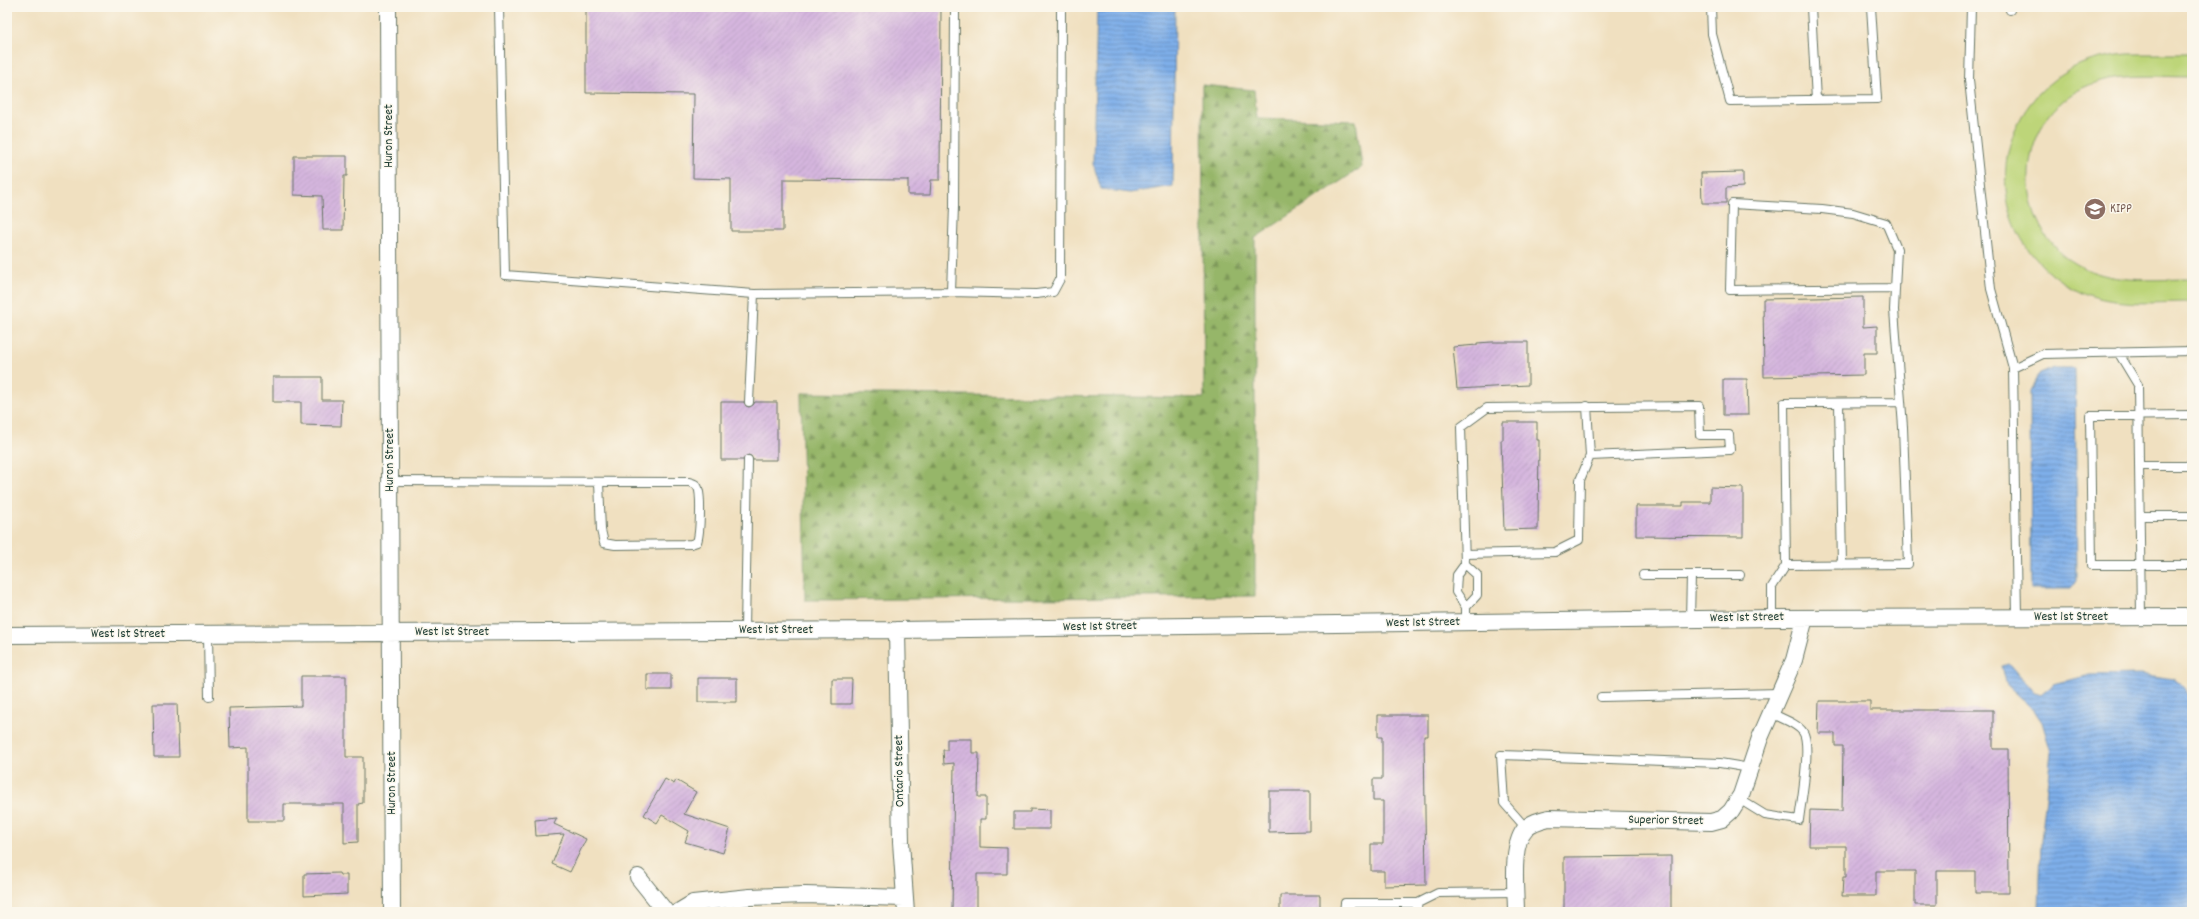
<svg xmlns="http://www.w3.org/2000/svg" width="2199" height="919" viewBox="0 0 2199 919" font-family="Dekko,sans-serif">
<defs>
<pattern id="forest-firs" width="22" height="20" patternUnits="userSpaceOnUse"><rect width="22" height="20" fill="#96b669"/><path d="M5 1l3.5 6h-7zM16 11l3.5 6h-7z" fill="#7a9557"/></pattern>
<pattern id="water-rules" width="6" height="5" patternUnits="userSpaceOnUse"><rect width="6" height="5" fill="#7eaee9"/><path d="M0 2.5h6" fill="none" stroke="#678fbe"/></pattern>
<pattern id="building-hatch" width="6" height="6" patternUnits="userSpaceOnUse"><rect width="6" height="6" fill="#d5b6de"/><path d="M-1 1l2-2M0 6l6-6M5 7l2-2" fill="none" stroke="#b69dbf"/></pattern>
</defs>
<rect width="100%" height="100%" fill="#fbf7ec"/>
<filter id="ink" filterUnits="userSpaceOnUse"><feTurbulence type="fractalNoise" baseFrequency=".025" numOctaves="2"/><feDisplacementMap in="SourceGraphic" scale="8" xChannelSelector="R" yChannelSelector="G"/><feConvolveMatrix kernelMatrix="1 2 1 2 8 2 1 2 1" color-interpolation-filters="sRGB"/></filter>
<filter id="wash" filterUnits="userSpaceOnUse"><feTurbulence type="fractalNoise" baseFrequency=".012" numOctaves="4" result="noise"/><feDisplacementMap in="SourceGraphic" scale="16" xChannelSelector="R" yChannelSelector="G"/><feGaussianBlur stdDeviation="0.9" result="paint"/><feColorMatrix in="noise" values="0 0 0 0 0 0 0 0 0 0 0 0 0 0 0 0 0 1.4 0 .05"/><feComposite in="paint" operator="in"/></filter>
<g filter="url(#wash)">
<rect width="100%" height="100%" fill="#f0e0c0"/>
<path fill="url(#forest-firs)" stroke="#5a7a4e" d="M1202 85 1254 90 1257 118 1356 121 1362 167 1255 238V596L805 600 801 393 1204 398Z"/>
<path fill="#bdd579" stroke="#6e8956" d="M2129 54H2192V77C2162 77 2128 73 2098 82 2013 107 2004 230 2084 268 2117 284 2157 279 2192 279V302C2153 302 2109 308 2073 288 1991 245 1982 134 2055 79 2077 62 2102 56 2129 54Z"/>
<path fill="url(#water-rules)" stroke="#4e768e" d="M1097 7H1175L1173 186 1130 193 1101 189 1093 163Z
M2054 368H2075L2077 581 2071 589H2031L2030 391 2038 375Z
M2010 664 2035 693 2041 695 2054 684 2089 675 2141 674 2173 679 2185 688 2192 704V912H2039L2041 841 2051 752 2042 722 2034 710 2007 686 2002 666Z"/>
<g id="blocks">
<path fill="url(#building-hatch)" d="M586 7H941L940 180H931L930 195H908V180L783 179V231H731V179L693 178 694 94 586 93Z
M294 156H347V176H344L343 230H323L322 196 294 195Z
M1743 172V187L1726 188V203H1702L1701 173Z
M1863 297V327L1877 326V353H1864V375L1764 377 1763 299Z
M1492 342H1528V385L1457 389 1453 347 1477 345V343Z
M273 377H322V400H342L341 426 301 425V402H273Z
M1723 379H1747L1748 415H1723Z
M721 402H744L746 406 749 407 753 405 755 402H777V460H753L751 456 748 455 743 460H721Z
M1503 422H1537V440H1539L1538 529 1504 530 1501 440H1503Z
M1710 487 1743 488V537L1636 536V506H1683V502H1710Z
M647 674H671V690H647Z
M301 676H346V757H363V803L358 804V842L344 843V804H284V821H248V747L230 748 229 708 301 706Z
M698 678H737V702H698Z
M832 679H852L851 704H832Z
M1819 701H1870V710H1993V749H2008L2009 893H1975V871H1937V905H1915V871H1876V896H1842L1843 877H1846V846H1809L1810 810 1842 811 1843 746H1835V733H1818Z
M153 704H177L179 757H154Z
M1378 715H1428V736H1424L1426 885 1384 886V871H1371V844H1383V801H1373V779H1382V737H1378Z
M947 739H972V753H979L978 797H986V819H980V847L1007 848V874H977V912H952L954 763 944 764 943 750H947Z
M665 779 674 784 676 780 696 792 684 814 730 829 723 853 685 842 689 831 662 815 657 823 644 815Z
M1269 791H1310V831L1269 832Z
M1030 809 1050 810V829H1014V812H1030Z
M557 818 554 824 586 839 570 872 552 864 564 834 536 836 535 820Z
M1671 856V912H1564V857Z
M339 873 340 875H347V894L304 896V874Z
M1280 895H1320V912H1280Z"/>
</g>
</g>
<g filter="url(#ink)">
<use href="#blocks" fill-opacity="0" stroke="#687665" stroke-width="1"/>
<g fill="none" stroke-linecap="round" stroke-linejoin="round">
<g stroke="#687665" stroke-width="10">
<path id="lane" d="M499 7 505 275 754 294
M1711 7 1712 34 1730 101 1877 99 1871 7
M1811 7 1816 100
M1971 7 1969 80 1991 289 2013 368 2017 617
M2010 10V7
M951 292 1036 294 1053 292 1060 279 1061 7
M2118 352 2138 385 2141 617
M2013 368 2043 354 2192 351
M749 402 754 294 951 292 954 206 955 7
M1839 403 1842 565
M1587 406 1590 456
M2192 415 2090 416 2092 565H2192
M2139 466H2192
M390 481 689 482C692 483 695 483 697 486 702 492 700 534 697 542L691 544 615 545 604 543 601 530 599 482
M2140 516H2192
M1465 554 1555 552 1579 540 1580 480 1590 456 1730 450 1729 435H1700L1699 406 1487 408 1461 427 1465 564 1457 575 1456 592 1466 607V622
M1465 564 1477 575V595L1466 607
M1786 565 1908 564 1903 427 1894 310 1897 249 1886 223 1853 213 1822 209 1732 204 1730 290 1895 288
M1643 575H1691L1690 619
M1691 575H1740
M1772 618V587L1786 565 1784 403 1901 402
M745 630 748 460
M208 633 209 697
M1601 697 1780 693
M1739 799 1765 815 1799 820C1801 802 1812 745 1803 732 1797 723 1780 718 1771 713
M1526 828 1504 803 1501 755 1720 763 1750 768
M1418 903 1438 893 1516 892
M1344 912 1345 903H1418L1416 912"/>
</g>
<g stroke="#687665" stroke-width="18">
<path id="street" d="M388 7 392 912
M897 630 901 842 906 912
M7 635 897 630 1772 618 2192 617
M638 877 666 912
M678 912 693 903 750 897 805 895 904 898
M1516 912C1516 890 1510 844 1526 828 1532 822 1541 820 1549 818L1711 822 1722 819 1731 811 1741 795 1760 738 1794 660 1805 618"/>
</g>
<use href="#lane" stroke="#fff" stroke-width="8"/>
<use href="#street" stroke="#fff" stroke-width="16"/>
</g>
</g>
<defs>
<g id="school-disc" transform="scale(1.15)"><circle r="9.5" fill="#8d6e63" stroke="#fbf7ec"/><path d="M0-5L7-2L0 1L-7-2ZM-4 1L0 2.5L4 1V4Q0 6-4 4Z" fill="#fff"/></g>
</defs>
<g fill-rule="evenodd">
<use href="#school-disc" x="2095" y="209"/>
</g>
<g text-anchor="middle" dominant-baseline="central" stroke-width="3" stroke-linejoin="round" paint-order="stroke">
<g font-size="13" fill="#1f3d34" stroke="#fbf7ec">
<text transform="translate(389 136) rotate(-90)">Huron Street</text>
<text transform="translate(390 460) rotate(-90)">Huron Street</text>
<text x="2071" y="617">West 1st Street</text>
<text transform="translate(1747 618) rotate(-1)">West 1st Street</text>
<text transform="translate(1423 623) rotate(-1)">West 1st Street</text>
<text transform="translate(1100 627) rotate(-1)">West 1st Street</text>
<text x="776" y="630">West 1st Street</text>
<text x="452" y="632">West 1st Street</text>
<text x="128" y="634">West 1st Street</text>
<text transform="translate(900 771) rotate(-91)">Ontario Street</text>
<text transform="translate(392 783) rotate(-90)">Huron Street</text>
<text transform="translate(1666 821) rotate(1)">Superior Street</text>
</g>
<g font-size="13" fill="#785e54" stroke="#fbf7ec" text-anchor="start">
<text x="2110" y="209">KIPP</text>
</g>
</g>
<rect width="2199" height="919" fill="none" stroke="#fbf7ec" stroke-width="24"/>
</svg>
